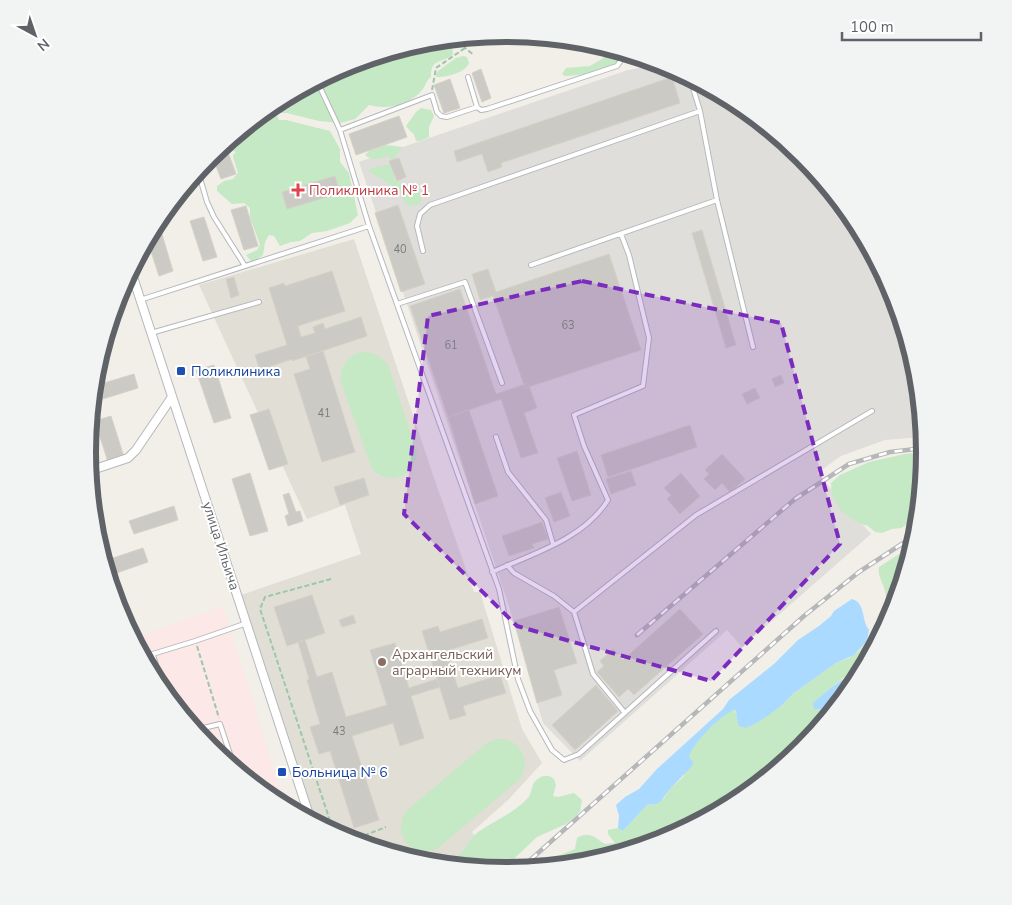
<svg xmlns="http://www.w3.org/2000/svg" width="1012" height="905" viewBox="0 0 1012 905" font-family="'Nunito Sans',sans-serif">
<rect width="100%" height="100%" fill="#f1efe8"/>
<path fill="#e0deda" d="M662 64 739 104 802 157 854 220 893 293 917 371 923 437 885 440 841 456 817 473 871 534 742 647 727 630 580 761 543 723 509 606 359 162 628 70Z"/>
<path fill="#e1ded6" d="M354 239 433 475 474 592H480L522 729 542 763 509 799 472 832 480 842 452 866 424 863 345 839 316 823 241 595 361 554 345 505 307 519 199 285Z"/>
<path fill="#fce8e6" d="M223 606 286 807 273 801 210 748 158 685 133 638Z"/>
<path fill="#c5e8c5" d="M450 39 452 43 453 55C440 64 431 58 431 77 426 80 426 86 422 90 414 101 395 108 382 107 377 107 374 106 369 105L355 119 340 123 319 121 287 113H278L277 116 279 120H286L330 131 340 149V162L349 173 358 215 350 223 327 231 312 233 300 241 291 242 280 246 274 236 269 235 265 242 263 255 256 260 251 261 246 255 257 250 260 245 250 217V208L244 203 232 204 217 191V186L224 181 233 179 238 173 233 157V155L236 152 229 149 225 144C245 128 270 102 294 93 302 90 312 92 320 89 330 85 330 73 338 70 351 65 369 72 379 62L373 57 425 42Z
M608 48 620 52C619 57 618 63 613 66 602 72 578 76 565 76L562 74 566 68 590 66 602 59 610 52Z
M463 56 467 57 469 63C466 72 446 78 436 77V74L438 71 456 58Z
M421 108 431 110 434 116 429 127V137L420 141H416L414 134 411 132 406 126 416 112Z
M386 145 403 147 395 156 394 180 420 193 422 200 420 204 410 206 404 201 399 190 368 171C376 164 386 167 394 162L388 156C380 159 371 161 365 155L370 150Z
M362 352C374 352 383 357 389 367L417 453C415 477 389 486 372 469L341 382C339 367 348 355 362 352Z
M925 452 918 518H911L906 525 901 528 892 529 882 533 875 532 868 526 856 522 841 511 832 495 831 483 840 475 869 462 905 454Z
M913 545 893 613 891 615C886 607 887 600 885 591 883 582 877 576 879 567Z
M889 620 862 670 843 678 814 703V709L826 710 844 697 802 749 738 801 666 839 587 863 542 868 555 857 575 849 577 838C589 830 595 838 605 844L615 843 608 834V830L618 828 623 831 648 804 654 805 664 798 671 788 684 776 689 752 701 736 728 711 734 710 737 715V721L751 726 781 706 794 693 836 663 849 658 859 651 867 641 875 646 882 626Z
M497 739C520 738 532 760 520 779L438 848C412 861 391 835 406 811L487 743Z
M543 776H549L554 779 556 785 553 796 558 797 574 793 582 800 580 811 576 816 566 824 537 837 501 871 432 864C440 862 451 862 458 856 466 849 469 839 478 832 494 821 512 814 526 800 536 790 527 783 543 776Z"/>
<path fill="#aadaff" d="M852 599C866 603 861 620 869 630L867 641 854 655 836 663 794 693 781 706 766 717 751 726 745 728 739 726C736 720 738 715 735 710 724 711 690 746 689 757L693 761 692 766 671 788 660 802 654 805 648 804 623 831 618 828 619 816 616 805 625 797 639 789 657 769 723 709 729 700 774 664 798 640 819 626 831 616 834 611Z
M862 670C850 692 845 695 826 710L814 709 813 703C831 688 841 678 862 670Z"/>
<path fill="#cccac5" stroke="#d6d1c6" d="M481 69 491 98 482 102 472 73Z
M672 77 680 103 501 163 502 167 488 172 482 154 457 162 454 151Z
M450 79 460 108 444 113 434 85Z
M399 116 407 137 356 155 349 134Z
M225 144 236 174 221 179 212 155Z
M399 158 406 177 397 181 389 161Z
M335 176 340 193 287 209 282 192Z
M398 205 425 284 401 292 375 213Z
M246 206 258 246 244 250 231 210Z
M204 217 217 257 203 261 190 221Z
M702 230 736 345 726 348 692 233Z
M161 231 173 271 159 276 147 239 150 235Z
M609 254 641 350 525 388 493 296 480 300 472 274 488 269 496 292Z
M332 271 345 311 298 326 301 337 315 333 313 327 323 323 325 329 361 317 367 336 292 361V359L260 370 255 355 287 345 269 288 284 283 285 286Z
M234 277 239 295 231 298 226 279Z
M460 289 496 394 528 383 537 408 524 413 538 453 521 458 501 399 448 417 410 306Z
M323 351 355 452 322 462 294 374 310 369 306 356Z
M214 365 231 418 214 423 196 370Z
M134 374 138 388 93 402 94 386Z
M781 375 784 383 775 387 772 379Z
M755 388 760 398 747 404 742 394Z
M269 409 288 464 269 470 250 415Z
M469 410 498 496 475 504 448 417Z
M111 416 124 457 108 462 95 421Z
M690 425 697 447 608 477 601 455Z
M577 451 591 495 572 501 557 458Z
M722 454 745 479 730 492 722 483 715 490 704 479 709 474 705 470Z
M631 471 636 485 611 494 606 479Z
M250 473 268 531 250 536 232 479Z
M681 473 700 496 680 514 667 499 671 495 664 488Z
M364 478 369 495 340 505 334 487Z
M561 492 570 516 554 522 545 498Z
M289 493 296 512 300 511 303 521 288 526 285 516 289 514 283 495Z
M174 506 178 520 134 534 129 521Z
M542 522 548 539 532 544 534 548 509 556 502 536Z
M143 548 148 562 108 576 104 561Z
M312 595 325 633 287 646 274 607Z
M559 607 577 663 554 670 562 695 537 703 514 621Z
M680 609 703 634 634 695 628 689 619 697 597 672 604 666 600 661 613 649 623 660Z
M353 615 356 623 342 627 339 620Z
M482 619 488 638 446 651 458 688 500 675 506 693 463 706 466 715 450 720 422 631 438 626 440 632Z
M305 640 317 677 332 672 346 717 387 705 370 650 395 643 409 688 437 679 440 687 411 696 424 738 400 746 393 723 352 736 379 820 354 828 330 751 319 754 310 727 320 724 307 680 309 679 298 642Z
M596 685 618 711 575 750 552 725Z
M214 739 218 751 214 752 205 742Z"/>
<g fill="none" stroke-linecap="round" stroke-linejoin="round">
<g stroke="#b5b8bc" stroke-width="6">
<path id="service" d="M468 77 477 107 481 110 487 109 617 66 626 53
M690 78 700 111 717 200 753 347
M317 81 340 130 369 226 499 589 518 679 530 711 552 750 564 760 579 754 716 631
M340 130 432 95 437 112 441 116 447 117 477 107
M198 171 207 202 214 217 245 266
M423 251 417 226 420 214 430 205 700 111
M531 265 717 200
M140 300 369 226
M397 304 465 282 502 383
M151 333 259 302
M496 437 508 472 546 520 553 544
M507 565 514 573 554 596 574 612 593 674 625 713
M492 572C532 554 584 539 608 500L584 446 574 415 643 386 649 338 629 255 621 234
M574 612 696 515 872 411
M153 655 165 694
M143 657 195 641 247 623
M195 730 220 724 235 769"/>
</g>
<g stroke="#b5b8bc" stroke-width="10">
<path id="minor" d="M131 271 311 821
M89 471 128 458 136 450 172 397"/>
</g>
<path stroke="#9cc7a9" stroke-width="2" stroke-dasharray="5 2.5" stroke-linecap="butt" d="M461 38 465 48 474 55
M432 90 436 68 465 48
M331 579 265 597 260 609 334 833
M197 646 219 718
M350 841 386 827"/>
<use href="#service" stroke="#fff" stroke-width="4"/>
<use href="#minor" stroke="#fff" stroke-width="8"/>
<g stroke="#b6b7b8" stroke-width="4.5">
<path id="rail" d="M637 635 795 499 849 464 890 452 924 448
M519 870 804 616 859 572 917 534"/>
</g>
<use href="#rail" stroke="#fff" stroke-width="2.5" stroke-dasharray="8" stroke-linecap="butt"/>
</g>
<path fill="#7b2cbf" fill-opacity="0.2" stroke="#7b2cbf" stroke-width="4" stroke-dasharray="10 6" stroke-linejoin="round" d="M582 281 781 323 840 544 711 681 517 626 404 514 428 316Z"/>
<path fill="#e0444e" stroke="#fff" stroke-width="2" d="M295.5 182.5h5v5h5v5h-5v5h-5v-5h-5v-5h5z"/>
<g fill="#1a4fb4" stroke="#fff" stroke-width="2">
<rect x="176" y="366" width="10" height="10" rx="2.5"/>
<rect x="277" y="767" width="10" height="10" rx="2.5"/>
</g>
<circle fill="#8d6e63" stroke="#fff" stroke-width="2" cx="382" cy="662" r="5"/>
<g text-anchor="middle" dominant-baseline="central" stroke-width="4" stroke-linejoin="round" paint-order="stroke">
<g font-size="11" fill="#7a7d7f">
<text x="400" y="249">40</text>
<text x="568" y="325">63</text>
<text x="451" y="345">61</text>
<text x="324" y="413">41</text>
<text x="339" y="731">43</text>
</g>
<g font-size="14" fill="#be3a42" stroke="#fff" text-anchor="start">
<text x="309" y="190">Поликлиника № 1</text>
</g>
<g font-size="14" fill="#164399" stroke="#fff" text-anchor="start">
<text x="191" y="371">Поликлиника</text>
<text x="292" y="772">Больница № 6</text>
</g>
<g font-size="14" fill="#5f6368" stroke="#fff">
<text transform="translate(221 546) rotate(72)">улица Ильича</text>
</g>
<g font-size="14" fill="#785e54" stroke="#fff" text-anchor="start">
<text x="392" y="654">Архангельский<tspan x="392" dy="16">аграрный техникум</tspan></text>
</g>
</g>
<path d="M0 0H1012V905H0ZM96 452a410 410 0 1 1 820 0a410 410 0 1 1-820 0Z" fill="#f2f3f3" fill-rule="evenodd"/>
<path fill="none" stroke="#5f6368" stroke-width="6" d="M96 452a410 410 0 1 1 820 0a410 410 0 1 1-820 0Z"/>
<g transform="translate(35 35) rotate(140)" stroke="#ffffff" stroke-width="4" paint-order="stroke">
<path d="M0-4L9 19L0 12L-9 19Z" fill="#5f6368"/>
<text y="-8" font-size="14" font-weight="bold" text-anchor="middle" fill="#5f6368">N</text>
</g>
<path d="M842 32v8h139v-8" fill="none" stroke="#5f6368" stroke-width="2.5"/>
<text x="850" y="32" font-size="15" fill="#5f6368" stroke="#ffffff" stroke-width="4" paint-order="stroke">100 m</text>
</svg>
